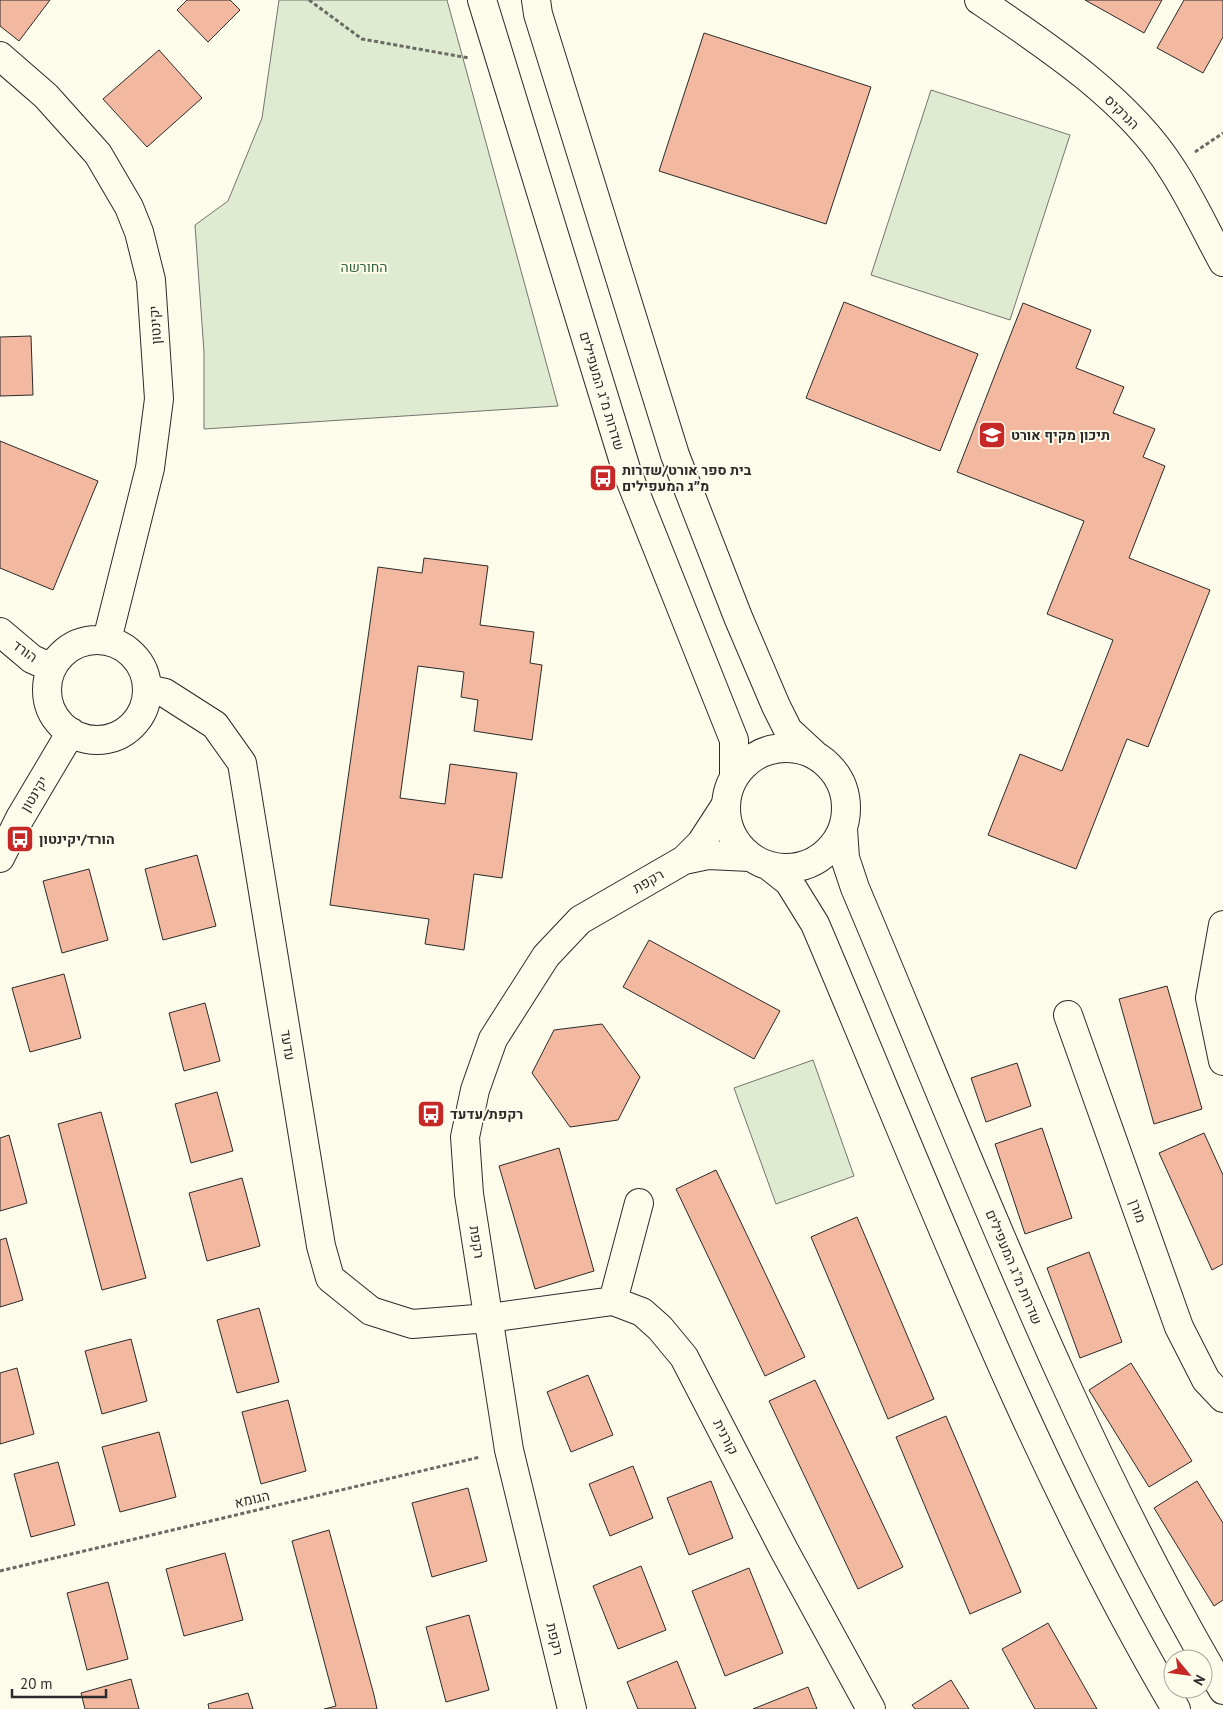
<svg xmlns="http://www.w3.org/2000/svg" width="1223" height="1709" viewBox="0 0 1223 1709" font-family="'PT Sans',Heebo,sans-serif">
<rect width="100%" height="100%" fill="#fdfbea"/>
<path fill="#deebd1" stroke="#74746e" d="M279 0H447L558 406 204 429V352L195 225 228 201 262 118Z
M931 90 1070 135 1010 320 871 275Z
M813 1060 854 1176 776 1204 734 1088Z"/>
<path fill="#f2b8a0" stroke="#2b2b2b" d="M0 0H50L19 41 0 26Z
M187 0H230L240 10 208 42 177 10Z
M1085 0H1162L1144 33Z
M1184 0H1223V37L1203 73 1157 48Z
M704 33 871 87 826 224 659 171Z
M159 50 202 98 147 147 103 99Z
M844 302 978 354 940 451 806 398Z
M1023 303 1091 330 1076 368 1124 387 1113 413 1155 429 1143 457 1165 466 1129 558 1210 590 1148 747 1127 739 1076 869 988 835 1020 754 1062 771 1113 640 1047 614 1084 521 957 472Z
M31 336 33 395 0 396V337Z
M0 441 98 481 53 590 0 568Z
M424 558 488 566 480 625 534 632 530 663 542 665 532 740 474 731 478 700 461 697 464 672 418 666 400 798 445 804 450 764 517 773 502 878 474 874 464 950 425 944 429 919 330 905 378 567 422 573Z
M197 855 216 926 163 940 145 869Z
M89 869 108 940 62 953 43 881Z
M649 940 780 1011 754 1059 623 987Z
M64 974 81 1038 30 1052 12 988Z
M1167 986 1202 1109 1154 1124 1119 999Z
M205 1003 220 1061 184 1071 169 1013Z
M602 1024 640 1077 618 1120 570 1127 532 1073 554 1030Z
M1017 1063 1031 1106 986 1122 971 1078Z
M217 1092 233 1151 191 1163 175 1104Z
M101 1112 146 1278 102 1290 58 1124Z
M1042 1128 1072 1218 1025 1234 995 1144Z
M1204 1133 1223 1175V1264L1212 1270 1159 1153Z
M9 1135 27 1203 0 1211V1138Z
M559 1148 594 1271 535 1289 499 1166Z
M716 1170 805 1357 765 1376 676 1189Z
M242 1178 260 1246 207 1261 189 1193Z
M857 1217 934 1399 888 1419 811 1237Z
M6 1238 23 1300 0 1307V1240Z
M1089 1252 1122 1342 1080 1358 1047 1268Z
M259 1308 279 1382 237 1393 217 1320Z
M131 1339 147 1401 102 1414 85 1351Z
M1131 1363 1192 1461 1149 1487 1089 1390Z
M17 1368 34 1434 0 1444V1373Z
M588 1375 613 1435 571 1452 547 1392Z
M815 1380 903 1567 858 1589 769 1401Z
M288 1400 306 1471 261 1484 242 1412Z
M946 1416 1021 1592 970 1614 896 1437Z
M159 1432 176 1497 120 1512 102 1447Z
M58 1462 75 1525 31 1537 14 1474Z
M633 1466 653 1518 610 1536 589 1484Z
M711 1481 733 1538 689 1555 667 1498Z
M1197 1481 1223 1523V1600L1214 1606 1154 1508Z
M468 1488 487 1561 432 1577 412 1503Z
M329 1530 374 1695 377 1709H324L336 1706 292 1541Z
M225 1553 243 1620 184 1636 166 1569Z
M641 1566 666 1630 618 1649 593 1586Z
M749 1568 783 1653 725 1676 692 1591Z
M108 1582 128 1659 87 1670 67 1593Z
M469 1615 489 1690 446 1702 426 1627Z
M1048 1623 1097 1709H1035L1002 1649Z
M677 1661 696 1709H638L627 1682Z
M131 1679 139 1709H85L81 1693Z
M951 1680 969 1709H915L912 1705Z
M808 1687 817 1709H753Z
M248 1693 253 1709H209L208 1704Z"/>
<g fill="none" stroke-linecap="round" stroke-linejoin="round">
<g stroke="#2b2b2b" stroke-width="30">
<path id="minor" d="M979 0C1046 45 1129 100 1172 169 1191 198 1206 231 1223 262
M0 56 46 96 98 154 129 207 139 232 151 280 159 399 150 468 107 640
M0 632 32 659 52 668
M47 690a50 50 0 1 1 100 0a50 50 0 1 1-100 0Z
M147 689 165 693 215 725 242 763 321 1246 330 1278 371 1311 412 1324 489 1318 613 1301 642 1312 660 1328 684 1357 784 1550 871 1709
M0 858 20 818 71 732
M684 860 708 855 750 857
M1223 925 1210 998 1223 1061
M1068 1015 1179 1327 1206 1380 1223 1398
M613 1301 639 1203
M572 1709 509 1450 469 1194 465 1137 475 1090 493 1039 546 956 580 920 684 860 701 843 725 806"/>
</g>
<g stroke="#2b2b2b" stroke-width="30">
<path id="secondary" d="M482 0 627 472 734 740V776
M536 0 538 14 675 455 738 617 776 706 788 730 814 754
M726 808a60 60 0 1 1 120 0a60 60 0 1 1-120 0Z
M843 829 845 858 855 888C970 1159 1073 1436 1223 1690
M770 867 789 882 815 924C928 1189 1030 1461 1176 1709"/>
</g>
<path stroke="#6a6964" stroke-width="3" stroke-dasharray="4 2.5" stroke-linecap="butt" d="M309 0 362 39 469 58
M1195 152 1223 133
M0 1571 480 1457"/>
<use href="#minor" stroke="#fdfbea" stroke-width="28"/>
<use href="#secondary" stroke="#fdfbea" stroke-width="28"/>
</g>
<defs>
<g id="school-square" transform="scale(1.4375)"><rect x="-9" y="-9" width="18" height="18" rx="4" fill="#c62828" stroke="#fdfbea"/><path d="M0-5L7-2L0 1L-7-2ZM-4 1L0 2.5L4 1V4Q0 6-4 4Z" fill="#fff"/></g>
<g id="bus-square" transform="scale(1.4375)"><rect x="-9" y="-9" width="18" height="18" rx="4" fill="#c62828" stroke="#fdfbea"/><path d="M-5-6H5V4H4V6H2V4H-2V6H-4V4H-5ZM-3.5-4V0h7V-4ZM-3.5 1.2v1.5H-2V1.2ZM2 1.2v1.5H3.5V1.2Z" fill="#fff"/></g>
</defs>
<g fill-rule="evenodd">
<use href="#school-square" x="992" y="435"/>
<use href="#bus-square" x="603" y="478"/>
<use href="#bus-square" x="20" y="839"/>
<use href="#bus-square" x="431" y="1114"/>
</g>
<g text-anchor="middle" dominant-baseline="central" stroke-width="4" stroke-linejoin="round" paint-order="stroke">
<g font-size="14" fill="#2b2b2b" stroke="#fdfbea">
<text transform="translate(1122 112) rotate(45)">הנרקיס</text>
<text transform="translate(155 325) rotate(-94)">יקינטון</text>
<text transform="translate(602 391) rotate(73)">שדרות מ"ג המעפילים</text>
<text transform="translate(25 651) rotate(36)">הורד</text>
<text transform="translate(34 794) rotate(-59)">יקינטון</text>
<text transform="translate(648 881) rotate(-30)">רקפת</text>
<text transform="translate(288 1045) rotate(81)">עדעד</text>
<text transform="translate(1138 1211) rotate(70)">מורן</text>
<text transform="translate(477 1242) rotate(81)">רקפת</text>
<text transform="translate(1014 1267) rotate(67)">שדרות מ"ג המעפילים</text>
<text transform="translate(726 1437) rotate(63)">קורנית</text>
<text transform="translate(252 1499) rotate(-13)">הגומא</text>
<text transform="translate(555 1639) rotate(76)">רקפת</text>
</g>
<g font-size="14" fill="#34623c" stroke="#fdfbea">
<text x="364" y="267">החורשה</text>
</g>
<g font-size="14" font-weight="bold" fill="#2b2b2b" stroke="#fdfbea" text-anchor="start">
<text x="1011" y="435">תיכון מקיף אורט</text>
<text x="622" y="470">בית ספר אורט/שדרות<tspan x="622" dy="16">מ״ג המעפילים</tspan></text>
<text x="39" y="839">הורד/יקינטון</text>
<text x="450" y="1114">רקפת/עדעד</text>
</g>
</g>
<g transform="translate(1188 1674) rotate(119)"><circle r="24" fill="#fdfbea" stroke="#a9a89e"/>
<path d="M0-4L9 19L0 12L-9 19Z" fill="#c62828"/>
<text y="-8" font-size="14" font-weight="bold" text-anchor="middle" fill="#2b2b2b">N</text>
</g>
<path d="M12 1689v8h94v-8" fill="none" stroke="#2b2b2b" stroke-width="2.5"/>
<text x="20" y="1689" font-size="15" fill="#2b2b2b" stroke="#fdfbea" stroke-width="4" paint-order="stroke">20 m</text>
</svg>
